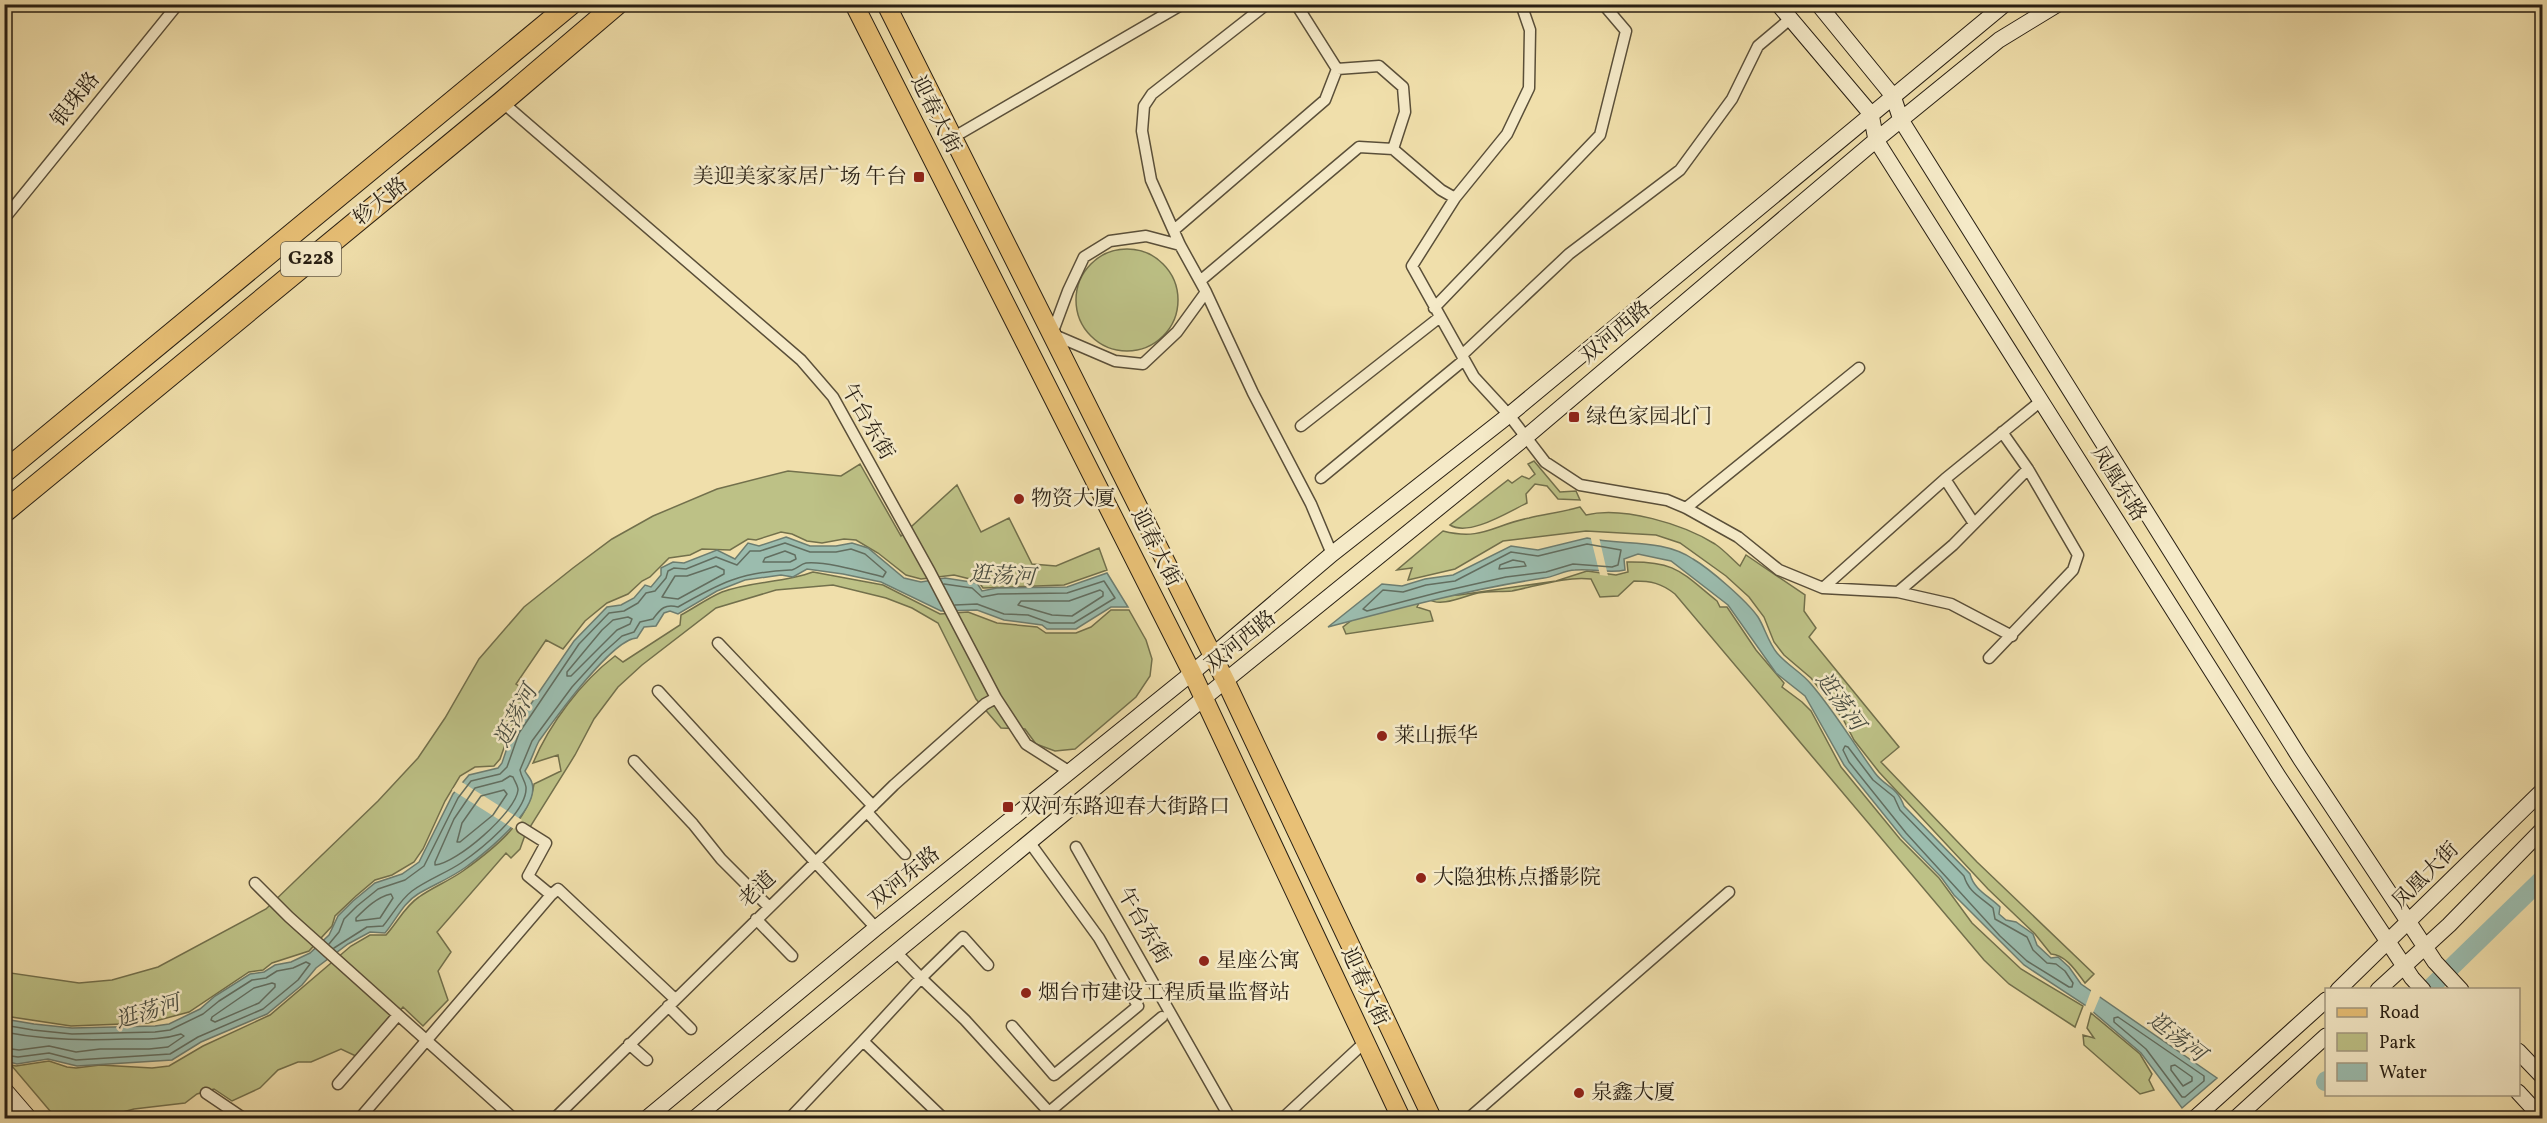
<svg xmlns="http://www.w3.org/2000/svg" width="2547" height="1123" viewBox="0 0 2547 1123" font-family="Vollkorn,'Noto Serif SC',serif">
<rect width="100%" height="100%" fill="#f0dfab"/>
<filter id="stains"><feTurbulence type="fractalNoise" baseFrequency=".00333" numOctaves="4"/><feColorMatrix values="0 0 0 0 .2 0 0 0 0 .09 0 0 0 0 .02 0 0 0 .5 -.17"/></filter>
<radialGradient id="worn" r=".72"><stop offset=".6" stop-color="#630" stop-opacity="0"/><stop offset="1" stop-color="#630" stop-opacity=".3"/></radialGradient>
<path fill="#bdc186" stroke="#72704c" stroke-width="1.5" d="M1076 300a51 51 0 1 1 102 0a51 51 0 1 1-102 0Z
M1534 461 1560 492 1576 491 1580 500 1558 499 1547 486 1535 484 1526 494 1527 503C1508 512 1469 537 1450 525L1508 480 1512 483 1522 476 1529 479 1535 474 1528 464Z
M860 464 901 536 957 485 981 532 1009 518 1032 564 1056 566 1099 548 1107 570 1064 585 983 588 978 581 954 575 921 579 906 575 878 553 856 540 844 539 822 543 807 541 792 534 781 532 756 540 748 539 730 550 702 549 690 555 669 558 650 577 642 581 628 594 607 603 585 621 563 649 546 640 516 684 531 694 511 728 500 759 494 766 475 767 460 776 445 801 423 849 414 862 392 875 375 880 356 896 335 916 332 926 309 951 272 963 263 970 249 972 189 1012 148 1023 71 1026 5 1016 4 972 79 983 112 980 158 967 266 909 378 801 418 758 445 718 479 659 524 607 573 568 612 539 653 516 717 489 788 471 841 476Z
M1580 507 1586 515C1623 506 1683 524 1715 544 1724 550 1732 559 1740 566L1746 555 1805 595 1804 611 1816 628 1809 637 1899 747 1881 762 1977 862 2094 974 2085 983C2076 971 2066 955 2051 954L2035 934 1988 889 1879 772 1854 740 1843 719 1811 678 1784 655 1774 642 1764 617 1749 597 1726 576 1680 543 1656 535 1586 531 1503 541 1455 569 1408 580 1412 568 1397 570 1443 531C1482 541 1493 525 1529 518 1546 514 1563 512 1580 507Z
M1627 562C1676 561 1681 572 1717 601L1720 607H1727L1756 650 1784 683 1782 687 1802 702 1811 711 1841 767 1900 839 1939 878 1972 923 2021 969 2083 1006 2075 1027 2009 984 1984 960 1675 594C1661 583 1651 581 1634 581L1618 596 1600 597 1591 579C1566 576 1537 586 1512 591 1501 592 1489 591 1478 593 1464 596 1441 608 1428 599L1420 601 1417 607 1430 611 1433 621 1346 634 1343 627 1357 616 1419 596 1459 595 1556 581 1587 571 1616 575 1628 572Z
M813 572 883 585 940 614 968 612 997 623 1037 627 1046 633H1076L1091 627 1111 610H1129L1146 640 1152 659 1150 676 1136 697 1075 749 1055 751 1036 744 1025 729 1001 728 976 699 938 623 912 608 886 598 833 585 776 590 716 608 642 665 618 687 594 719 575 755 525 835 520 849 511 858 506 853 437 932 451 952 438 971 448 1000 423 1026 403 1007 358 1057 341 1049 311 1062H298L278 1070 260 1088 232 1101 214 1089 197 1094 185 1103 134 1109 100 1118H56L11 1065 16 1066 49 1061 67 1067 76 1068 100 1065 152 1068 169 1066 203 1046 270 1015 351 946 370 935H386C397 923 405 906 419 897 433 887 449 881 463 871 492 850 529 822 534 784L561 771 558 755 533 763C550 723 581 682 615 656L623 662 680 625 681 615C694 608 708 598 722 592 751 581 783 583 813 572Z
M2091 1013 2140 1054 2152 1074 2149 1080 2154 1090 2140 1094 2084 1045 2083 1035 2094 1038 2087 1028Z"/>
<path fill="#9bbcae" stroke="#6d7d70" stroke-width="1.5" d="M786 537 810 546H836L852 543 868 548 904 578 921 582 945 578 977 583 982 591 997 588 1067 587 1107 573 1128 607H1111L1076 629H1047L1042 625 1004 620 977 610 941 611 881 582 843 574 807 569 793 577 781 575 745 580 717 591 678 614 670 611 664 613 656 626 644 627 637 638C613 638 554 720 539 741 534 750 531 762 525 771 527 775 531 779 532 783 540 810 485 853 466 867 451 878 433 885 418 894 403 903 396 920 385 933L370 932 348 944 316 968 302 985 267 1014 201 1042 172 1060 77 1066 48 1059 17 1064 5 1061 4 1019 34 1024 72 1028 155 1026 169 1024 200 1009 215 996 250 974 264 972 275 965 291 962 310 953 329 935 338 916 353 901 375 883 402 874 419 862 453 794 469 775 498 768 502 763 513 730 574 641 607 607 621 605 634 598 645 585 651 587 661 575V568L673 562 684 563 717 550 735 559 748 543 759 546Z
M1587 538C1622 546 1662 538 1693 559 1710 569 1747 601 1758 617 1765 628 1768 642 1777 653 1787 665 1801 672 1811 684 1835 712 1853 743 1875 773 1886 788 1896 785 1904 806L1970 874C1974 890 1989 896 2000 907L1999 914 2006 920 2016 922 2033 934 2037 945 2051 958 2058 957 2069 967 2081 984 2217 1078 2182 1108 2141 1053 2085 1005 2024 965 1954 895 1941 877 1902 837 1844 765 1805 696 1776 673 1728 605 1671 561 1638 554 1624 559 1625 570C1608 574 1593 568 1575 570 1565 570 1554 577 1544 578 1471 589 1400 608 1328 627L1382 584 1402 586 1425 579 1453 575 1511 546 1538 550Z"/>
<path fill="#f0dfab" d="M1590 535 1599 537 1608 576 1600 575Z
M460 781 522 820 514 829 452 790Z
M2092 988 2101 994 2093 1013 2085 1007Z"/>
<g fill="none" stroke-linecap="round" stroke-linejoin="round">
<path stroke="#626e60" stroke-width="1.5" d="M1587 544 1621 550 1618 565 1612 567 1573 564 1546 572 1506 577 1440 592 1367 611 1363 609 1383 590 1403 592 1426 585 1455 581 1511 552 1538 556Z
M785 551 795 555 796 559 790 562H763L765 558Z
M1513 560 1524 562 1526 566 1499 569 1500 565Z
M716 566 724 570V574L678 599 662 597 675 576H687Z
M944 584 972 588 982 597 998 594 1067 593 1104 581 1115 598 1074 623H1050L1028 615 1004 614 977 604 955 605
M1100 590 1103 592V596L1072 616 1052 615 1018 605 1021 601H1069Z
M628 617 632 619 630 624 617 630 571 676H567V672L602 630 613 620Z
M1845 746 1848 747 1873 780 1894 797 1900 810 1964 876C1969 893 1981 897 1993 908L1995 919 2027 937 2033 950 2047 963 2056 964 2065 971 2073 983 2072 987H2069L2027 961 2000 936 1906 833 1849 762 1843 750Z
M510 776 513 777C515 782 518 786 518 790 516 812 456 864 435 865V862L454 819 475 788 502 781Z
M504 790 507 794 493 815 460 842H457L462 823 481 796Z
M391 894 393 898 380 918 356 921V918C366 908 377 897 391 894Z
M329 944 339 932 344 919 357 906 378 889 405 880 424 866 458 798 471 781 500 774 507 767 519 733 579 644 609 613 624 611 638 603 646 593 655 591 666 578 668 571 674 568 686 569 716 557 737 565 750 551H760L785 543 810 552H836L851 549 865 554 886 572 883 577C863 572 826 561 806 563 800 564 796 570 790 570 741 572 720 583 678 607 665 604 661 608 653 619L640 622 634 632 622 636 602 654 572 687 532 741 520 770C521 776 525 781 526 787 528 812 480 850 461 863 446 873 427 880 412 891 400 900 393 914 383 926L367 927 334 948
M272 983 275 984V987L259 1003 215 1022 211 1020 212 1017 254 988Z
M2118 1017 2204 1076V1081L2185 1097H2182L2146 1049 2114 1022V1018Z
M4 1025 33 1030 72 1034 155 1032 170 1030 203 1014 219 1001 252 980 266 978 277 971 293 968 306 962 310 964 298 980 263 1009 198 1037 170 1054 76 1060 49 1053 18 1057 4 1055
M4 1032C45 1040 84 1041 125 1039 145 1039 162 1040 181 1034L184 1036 168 1047 149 1049H100L76 1052 49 1046 19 1050 4 1048
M2171 1066 2175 1065 2192 1077V1081L2183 1086 2171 1070Z"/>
<path stroke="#9bbcae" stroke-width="18" d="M2428 990 2542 879
M2325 1082 2326 1080"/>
<g stroke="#5a4f39" stroke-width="13">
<path id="street" d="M1267 4 1152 94 1144 106 1142 131 1151 180 1180 245 1206 292 1253 393 1311 504 1332 554
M1337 69 1379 66 1403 87 1405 112 1393 149
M502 102 801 360 833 397 930 572 996 698 1026 744 1070 772
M954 137 1183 4
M1455 198 1507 134 1529 88 1530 30 1521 4
M4 219 178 4
M1174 230 1325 100 1337 69 1296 4
M1180 245 1146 236 1110 241 1084 257 1068 291 1052 334 1115 361 1143 364 1177 332 1206 292
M1200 281 1359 147 1393 149 1441 190 1455 198 1412 266 1474 377 1509 415 1545 462 1580 485 1667 500 1686 508 1738 537 1779 570 1823 588 1945 479 2041 401
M1434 308 1600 135 1626 31 1603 4
M1462 355 1569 254 1680 170 1732 99 1758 46 1790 19
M1301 426 1440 317
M1321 478 1464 360
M1945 479 1973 522
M1686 508 1859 368
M1823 588 1898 592
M2012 636 1951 604 1898 592 1953 545 2028 469
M718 643 873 806
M1989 658 2073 570 2078 555 2028 469 2002 432
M658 691 876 928
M634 761 693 824 721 859 769 907
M867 812 905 854
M1076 847 1230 1118
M255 883 289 917 513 1118
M551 895 558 889 675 999
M756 919 792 956
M896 952 921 978 963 937 988 965
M668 1006 691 1029
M1012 1026 1054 1075 1138 1006 1099 938 1030 843
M863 1041 921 978 965 1020 1049 1112 1042 1118
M629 1044 647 1060
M338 1084 398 1015
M206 1093 243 1118
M360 1118 551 895 528 876 546 843 522 828
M555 1118 894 785 985 704 996 698
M790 1118 863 1041 943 1118
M1056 1118 1049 1112 1162 1017
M1283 1118 1365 1042
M1469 1118 1729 892"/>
</g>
<g stroke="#281f13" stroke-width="17">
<path id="secondary" d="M1778 4 1871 114 1876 140 2278 776 2412 978 2423 990
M1818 4 1893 96 1901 120 2300 758 2435 962 2461 990
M2338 990 2542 791
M2378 990 2449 925 2542 830
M2518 1051 2542 1076
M4 1089 29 1118
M2518 1092 2542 1118
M647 1118 876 928 1192 673 1332 554 1509 415 2005 4
M695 1118 1204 698 1526 437 1876 140 1999 40 2058 4
M2195 1118 2326 1000
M2236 1118 2326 1036"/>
</g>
<g stroke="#281f13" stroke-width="20">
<path id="primary" d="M854 4 1192 673 1401 1118
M886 4 1226 682 1432 1118"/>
</g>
<g stroke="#281f13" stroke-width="23">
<path id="highway" d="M4 472 571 4
M4 512 502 102 617 4"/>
</g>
<use href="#street" stroke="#f5eac8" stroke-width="10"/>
<use href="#secondary" stroke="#f5eac8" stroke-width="15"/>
<use href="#primary" stroke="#e8c076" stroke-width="18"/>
<use href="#highway" stroke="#e8c076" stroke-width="21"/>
</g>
<g fill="#8f2418" stroke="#f5eac8" stroke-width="2">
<rect x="913" y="171" width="12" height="12" rx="3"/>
<rect x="1568" y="411" width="12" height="12" rx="3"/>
<circle cx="1019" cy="499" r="6"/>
<circle cx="1382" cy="736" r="6"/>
<rect x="1002" y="801" width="12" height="12" rx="3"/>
<circle cx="1421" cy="878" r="6"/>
<circle cx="1204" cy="961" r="6"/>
<circle cx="1026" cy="993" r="6"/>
<circle cx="1579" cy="1093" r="6"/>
</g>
<g text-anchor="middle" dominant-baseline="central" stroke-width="5" stroke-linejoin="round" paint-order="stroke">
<rect fill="#f5eac8" stroke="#665c49" stroke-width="1.5" x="281" y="242" width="60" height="34" rx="4.5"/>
<g font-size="20" font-weight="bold" fill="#281f13">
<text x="311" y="259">G228</text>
</g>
<g font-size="21" fill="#281f13" stroke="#f5eac8">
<text transform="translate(76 100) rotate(-51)">银珠路</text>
<text transform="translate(935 115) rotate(63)">迎春大街</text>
<text transform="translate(381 202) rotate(-39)">轸大路</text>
<text transform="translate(1616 333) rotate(-40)">双河西路</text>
<text transform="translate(867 422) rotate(60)">午台东街</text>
<text transform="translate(2118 484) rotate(58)">凤凰东路</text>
<text transform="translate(1155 548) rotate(63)">迎春大街</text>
<text transform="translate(1241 642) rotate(-39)">双河西路</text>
<text transform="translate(2426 876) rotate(-45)">凤凰大街</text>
<text transform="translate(905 878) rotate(-39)">双河东路</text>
<text transform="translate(758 890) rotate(-44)">老道</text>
<text transform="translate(1143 926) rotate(60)">午台东街</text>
<text transform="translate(1364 987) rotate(65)">迎春大街</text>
</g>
<g font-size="21" fill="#281f13" stroke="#f5eac8" text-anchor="start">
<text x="907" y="177" text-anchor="end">美迎美家家居广场 午台</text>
<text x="1586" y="417">绿色家园北门</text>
<text x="1031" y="499">物资大厦</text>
<text x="1394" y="736">莱山振华</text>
<text x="1020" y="807">双河东路迎春大街路口</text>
<text x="1433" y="878">大隐独栋点播影院</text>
<text x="1216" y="961">星座公寓</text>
<text x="1038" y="993">烟台市建设工程质量监督站</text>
<text x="1591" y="1093">泉鑫大厦</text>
</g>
<g font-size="22" font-style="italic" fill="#4a4e42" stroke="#f5eac8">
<text transform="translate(1002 577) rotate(3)">逛荡河</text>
<text transform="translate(1839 702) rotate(54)">逛荡河</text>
<text transform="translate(517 717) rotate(-62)">逛荡河</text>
<text transform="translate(148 1013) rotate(-17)">逛荡河</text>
<text transform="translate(2176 1038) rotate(38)">逛荡河</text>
</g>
</g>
<rect width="2547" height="1123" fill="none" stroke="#f0dfab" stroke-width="24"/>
<rect x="6" y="6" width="2535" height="1111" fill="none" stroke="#281f13" stroke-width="3"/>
<rect x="12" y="12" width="2523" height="1099" fill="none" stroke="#281f13" stroke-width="1.5"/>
<rect x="2325" y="988" width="195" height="108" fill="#f5eac8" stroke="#a39980" stroke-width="1.5"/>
<rect x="2337" y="1008" width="30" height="9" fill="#e8c076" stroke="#a39980" stroke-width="1.5"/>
<text x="2379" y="1018" font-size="18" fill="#281f13">Road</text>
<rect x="2337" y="1033" width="30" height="18" fill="#bdc186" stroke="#a39980" stroke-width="1.5"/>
<text x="2379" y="1048" font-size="18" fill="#281f13">Park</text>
<rect x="2337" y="1063" width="30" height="18" fill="#9bbcae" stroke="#a39980" stroke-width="1.5"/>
<text x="2379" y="1078" font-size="18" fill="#281f13">Water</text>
<rect width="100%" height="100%" filter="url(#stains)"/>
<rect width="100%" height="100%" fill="url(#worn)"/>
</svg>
